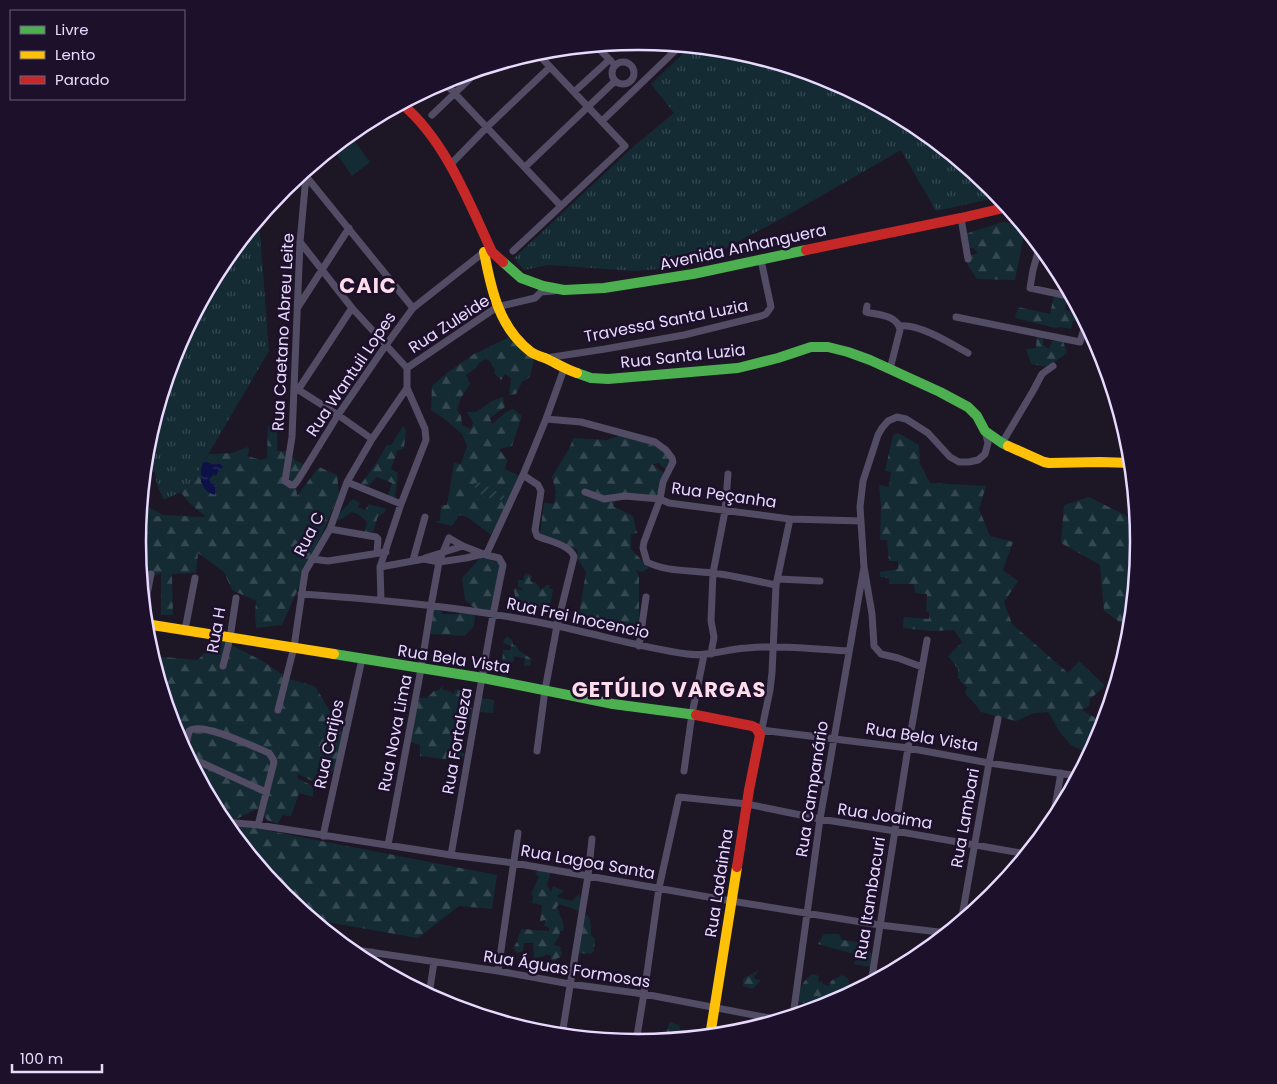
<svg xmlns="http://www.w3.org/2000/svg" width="1277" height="1084" viewBox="0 0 1277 1084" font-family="Poppins,sans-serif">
<defs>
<pattern id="grass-tufts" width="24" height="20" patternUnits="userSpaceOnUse" patternTransform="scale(1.25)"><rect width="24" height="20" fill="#142b33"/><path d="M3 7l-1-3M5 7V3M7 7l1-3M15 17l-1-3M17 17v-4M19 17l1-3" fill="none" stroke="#364952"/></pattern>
<pattern id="forest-firs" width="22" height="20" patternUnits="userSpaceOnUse" patternTransform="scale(1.25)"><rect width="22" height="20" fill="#142b33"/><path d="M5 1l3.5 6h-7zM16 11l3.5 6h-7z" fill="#364952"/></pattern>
<pattern id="garden-furrows" width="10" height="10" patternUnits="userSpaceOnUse" patternTransform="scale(1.25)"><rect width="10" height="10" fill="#142b33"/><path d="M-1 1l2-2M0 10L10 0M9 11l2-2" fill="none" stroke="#364952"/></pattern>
<pattern id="water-ripples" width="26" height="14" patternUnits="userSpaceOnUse" patternTransform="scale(1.25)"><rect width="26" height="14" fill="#0c1147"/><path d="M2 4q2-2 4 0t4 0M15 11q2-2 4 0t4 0" fill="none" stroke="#2f3363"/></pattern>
</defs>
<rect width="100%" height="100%" fill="#1d1625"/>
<path fill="url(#grass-tufts)" d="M691 46 736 51 830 79 917 126 993 188 1000 197 936 211 901 150 788 215 704 260 670 268 635 271 548 265 524 270 514 258 634 146 674 113 651 84Z
M259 219 269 351 192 482 181 492 164 500 157 485 155 472 145 470 147 444 171 373 170 370 176 350 222 264Z
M142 502 143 504 163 515 140 520Z"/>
<path fill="url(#forest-firs)" d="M1015 221H1020L1029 232 1024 235 1015 280 977 279 967 264 971 255 978 253 973 248H968L965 234 1003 222 1011 223Z
M1054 296 1067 299 1065 310 1082 314 1083 316 1082 322 1073 321 1071 329 1060 327 1056 328 1015 318 1018 307 1050 314Z
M1037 334 1043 336V345L1049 349 1052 341H1063L1067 353 1048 367 1031 364 1026 349 1036 348Z
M510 337 534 359 530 377 522 382 516 394 509 395 511 378 505 374 501 380 494 373 495 370 490 361 485 359 479 363 476 368 466 375 470 384 461 398 457 410 461 416 462 425 471 429 473 423 467 412H476L492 401 503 397 505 407 490 418 492 424 506 412 513 409 522 416 512 446 499 449 507 460 505 469 520 476 502 515 491 535 467 517 459 515 452 526 435 522 440 521 441 505H447L454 463 461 464 467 446 462 434 443 418 431 410 432 386 447 373 474 354Z
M268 426 277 429V451H287L296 461 304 464 296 477 297 496 319 467 337 475 339 494 318 544 282 625 256 628 255 614 256 601 232 590 224 572 198 553 196 573 172 574 173 615H161V573L142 581 139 554 142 553 138 538 140 520 163 515 206 517 188 502 181 492 192 482 201 466V483L211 484 209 479 214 474 216 476 220 464C213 465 210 465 205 460L209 454 232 453 248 447 249 451 247 456 261 460 267 458Z
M403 426 406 430 404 448 397 451 391 469 398 473 395 500 388 495 392 483 377 477 368 486 361 484 377 462 387 445H391Z
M898 433 919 445 920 464 930 483 986 486 979 509 990 536 1013 542 1003 570 1018 581 1004 602 1012 624 1068 673 1079 661 1105 686 1090 699 1089 706 1082 710 1104 723 1101 734 1090 754 1071 745 1061 734 1048 712 1034 713 1016 721 981 712 975 704 965 693 967 687 960 681V679H958V669L948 656 962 642 954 630 932 631 903 628 904 617 929 619V612H926L927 594 915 593 914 584H890L889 578 880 577V572L898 569V561H889L887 540H880L881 507 879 485 889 487 891 472 885 471 893 435Z
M621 435C639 441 663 444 671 462L667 471 659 463 653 464 665 474 658 497 641 500H616L613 506 633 516 637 533 631 534V549L649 568 642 572 636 570 639 576V630L599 620 579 614 586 572 577 558V550L540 535 544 503 554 504 556 492 552 477 570 447 573 438 607 440Z
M1089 497 1137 521 1139 542 1131 630 1104 611 1100 565 1061 543 1064 505Z
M353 499 360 503 358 508 365 510 369 504 386 509 384 513 378 516 373 532H365L367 522 358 514 351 512 339 521 336 517Z
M481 557 500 563 490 612 478 611 465 600 462 578Z
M526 573 532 576 530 581 536 583 541 590 546 585H550L549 588 553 590 549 610 539 607 538 609 516 605 514 588 520 590H523L518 586V580H524V576Z
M430 609 440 610 443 614H459L460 612 475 614 474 626 469 631 465 636 430 634Z
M507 636 512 640 513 645 516 646 520 651 531 659 530 666H524L525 658H522L514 656V661L509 665 506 679H500L502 666 503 650H510L511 646 503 643 504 640Z
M216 640 224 641 264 662 289 679 315 686 345 737 337 764 327 781 316 774 314 782 298 774 297 778 313 786V797L299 793 291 816 282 815 278 824 267 820 259 808 228 823 497 875 492 909 459 906 418 938 326 922 309 916 284 896 222 820 176 733 152 656 198 660Z
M443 686V690L450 691 453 694 456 689 464 692 462 702 473 709 471 721 455 724 457 739V747L465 755 461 759H443L420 756V745L407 741 417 698H427L434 691 439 690Z
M481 698 494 700 493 713 480 712Z
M538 870 551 872 547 885 551 892 553 886 564 891 557 896 560 898 572 901 579 894 582 901 580 912 574 909 559 904 556 908 559 911C560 919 565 920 563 931H560L559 936 554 945 561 947 560 950C563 953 562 955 559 958H557L556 961 551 960V956L546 954 545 956 534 958 533 943H524L523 951 517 953 513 948 517 942 521 929 549 931V928L544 926 546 920 540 921 542 905 532 903 533 896 531 894 539 876 535 874Z
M583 915 589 916 591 925V935L595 939 594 951 591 954 578 953Z
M824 934H839L842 940C861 942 875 943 871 967L854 964 855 961 862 959 861 956 818 944Z
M759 970 754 977 755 979 761 980 753 989 745 987 743 985V979Z
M812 974 819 976 818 981 822 982 823 984 829 986 831 981 842 975 848 978 850 989 858 990 830 1005 800 1014 808 1004 798 1002C799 988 802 982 812 974Z
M670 1022 680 1026 679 1035 687 1038 664 1040Z"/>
<path fill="url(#garden-furrows)" d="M479 482 505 496 502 500C487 498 481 498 473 484Z"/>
<path fill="#142b33" d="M353 139 370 162 352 176 335 152Z"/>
<path fill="url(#water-ripples)" d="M205 460C210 465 213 465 220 464L223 467 218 471 216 476 214 474 209 479 211 484H215V495C199 491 198 473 205 460Z"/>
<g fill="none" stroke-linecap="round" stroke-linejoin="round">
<path stroke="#534c65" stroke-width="7" d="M595 45 611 61
M612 73a11 11 0 1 1 22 0a11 11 0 1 1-22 0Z
M443 81 561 206
M574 92 609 60
M432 115 480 69
M602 121 681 45
M450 165 487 127 550 67
M525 167 615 81
M305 175 413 308
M306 176 300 242 292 437 285 481 291 485H294L298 480 338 415 386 345 413 308 484 252H487
M961 218 968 259
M300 242 352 308 407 368
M1040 245 1033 270 1030 288 1073 297
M513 251 625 146 536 52
M867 306 866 312C878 315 898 315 900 330L890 369
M298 307 349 228
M956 317 1080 342 1086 322
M900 326C918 323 952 344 968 353
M546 358 605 349 684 335 761 316 766 314 771 307 761 260
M407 368 497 307 535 298 541 292 554 291
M294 387 338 415 372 439
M298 390 352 308
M546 419 581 422 655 442 666 450 672 458 673 462 663 482 660 499 644 542 643 548 647 562C666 572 691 570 712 573 733 575 755 581 776 585
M1002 443 1033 391 1042 374 1053 366
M523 475 538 485 541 491 535 530 537 536C548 541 571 545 574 557L557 626 545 690 537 751
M347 482 401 504
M585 492 604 499 625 496 660 499 669 503 790 519 861 521
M330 529 376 537 378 539 377 553
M486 555 523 475 546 419 564 369
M425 558 463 546
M312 559 328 561 386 552
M413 560 425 517
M380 567 424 559 439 562 466 558 483 554
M778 579 820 581
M301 594C387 600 473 608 557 626 600 635 643 648 687 654 708 657 726 649 747 648 781 645 815 649 849 651
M381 600 380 567 401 504 426 440 425 429 407 388V368
M144 610 151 574
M185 630 195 578
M639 646 646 597
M711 654 714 637 711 621 713 573 725 511 728 474
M223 666 230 638 236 598
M922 667 898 658 881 654 874 646 872 614 864 567 860 507 863 481 878 435 882 428 888 421 897 417 906 419 928 433 950 457 959 462H969L978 460 985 454 988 443 985 431
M278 710 294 647 305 572 330 529 347 482 372 439 407 388
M761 730 908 748 989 763 1079 776
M761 733 770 690 772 673 776 585 790 519
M186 745 189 731C202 721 254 747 269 753L273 759 274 762 258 825
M190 760 202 763 266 792
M684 771 692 714 704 655
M224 822 258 825 451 855 514 863 731 901 880 925 947 933
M1052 823 1061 773
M323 836 362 659
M388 845 421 669 431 606 439 562 448 540 449 538 463 546 486 555 499 558 503 565 493 615 451 855
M961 922 989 763 998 719
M349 949 498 971 570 984 644 994 780 1020
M370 963 372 952
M498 971 518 833
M871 983 908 748 927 640
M429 995 434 962
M793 1016 820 819 864 567
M562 1035 588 876 592 839
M636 1042 645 987 659 888 679 797 747 804 820 819 895 831 1027 854"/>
<path stroke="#4caf50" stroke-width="10" d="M503 262 521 278 543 286 564 290 604 288 693 274 806 250
M577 373 591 378 608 379 738 368 778 358 811 347H828L848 352 870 360 940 392 968 407 977 416 985 431 1002 443 1008 446
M334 654 483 678 613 704 696 715"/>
<path stroke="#ffc107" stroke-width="10" d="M484 252C491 289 499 328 531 352 535 355 540 356 545 358 556 363 565 369 577 373
M1008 446 1044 462 1049 463 1100 462 1131 463
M146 624 334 654
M710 1036 737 867"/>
<path stroke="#c62828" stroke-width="10" d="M402 104C445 140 469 202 492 252L503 262
M806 250 961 218 1008 207
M696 715 752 726 756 728 760 735 749 790 737 867"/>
</g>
<g text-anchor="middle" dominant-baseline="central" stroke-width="5" stroke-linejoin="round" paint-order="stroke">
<g font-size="16" fill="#e8daff" stroke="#1c102b">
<text transform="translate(743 247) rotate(-12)">Avenida Anhanguera</text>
<text transform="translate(666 321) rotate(-11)">Travessa Santa Luzia</text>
<text transform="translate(449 324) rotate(-33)">Rua Zuleide</text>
<text transform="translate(283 332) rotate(-87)">Rua Caetano Abreu Leite</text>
<text transform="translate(683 356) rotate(-6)">Rua Santa Luzia</text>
<text transform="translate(351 374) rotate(-56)">Rua Wantuil Lopes</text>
<text transform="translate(724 495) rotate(8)">Rua Peçanha</text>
<text transform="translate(309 534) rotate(-63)">Rua C</text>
<text transform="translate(578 618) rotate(12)">Rua Frei Inocencio</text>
<text transform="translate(216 630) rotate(-80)">Rua H</text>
<text transform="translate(454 659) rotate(9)">Rua Bela Vista</text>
<text transform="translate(395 733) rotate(-79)">Rua Nova Lima</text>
<text transform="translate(922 737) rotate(9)">Rua Bela Vista</text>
<text transform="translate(457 741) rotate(-80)">Rua Fortaleza</text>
<text transform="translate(329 744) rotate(-78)">Rua Carijos</text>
<text transform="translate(812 789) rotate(-81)">Rua Campanário</text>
<text transform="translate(885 816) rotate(9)">Rua Joaima</text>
<text transform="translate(965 818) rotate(-80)">Rua Lambari</text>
<text transform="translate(588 862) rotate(10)">Rua Lagoa Santa</text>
<text transform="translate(719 883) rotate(-81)">Rua Ladainha</text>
<text transform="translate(870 898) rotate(-81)">Rua Itambacuri</text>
<text transform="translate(567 969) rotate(9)">Rua Águas Formosas</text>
</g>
<g font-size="21" font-weight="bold" letter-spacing="1" fill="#ffdcea" stroke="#1c102b">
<text x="368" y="285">CAIC</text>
<text x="669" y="689">GETÚLIO VARGAS</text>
</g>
</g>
<path d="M0 0H1277V1084H0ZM146 542a492 492 0 1 1 984 0a492 492 0 1 1-984 0Z" fill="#1c102b" fill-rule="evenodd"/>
<path fill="none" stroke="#e8daff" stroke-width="2.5" d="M146 542a492 492 0 1 1 984 0a492 492 0 1 1-984 0Z"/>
<rect x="10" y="10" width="175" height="90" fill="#1c102b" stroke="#6e6180"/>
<rect x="20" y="26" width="25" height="8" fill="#4caf50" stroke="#6e6180"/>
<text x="55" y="35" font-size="15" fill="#e8daff">Livre</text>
<rect x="20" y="51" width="25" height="8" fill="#ffc107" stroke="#6e6180"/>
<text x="55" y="60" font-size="15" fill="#e8daff">Lento</text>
<rect x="20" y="76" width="25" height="8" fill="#c62828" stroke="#6e6180"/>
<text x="55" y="85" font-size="15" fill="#e8daff">Parado</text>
<path d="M12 1064v8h90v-8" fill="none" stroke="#e8daff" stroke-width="2.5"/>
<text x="20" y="1064" font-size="15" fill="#e8daff" stroke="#1c102b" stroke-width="4" paint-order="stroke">100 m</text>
</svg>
